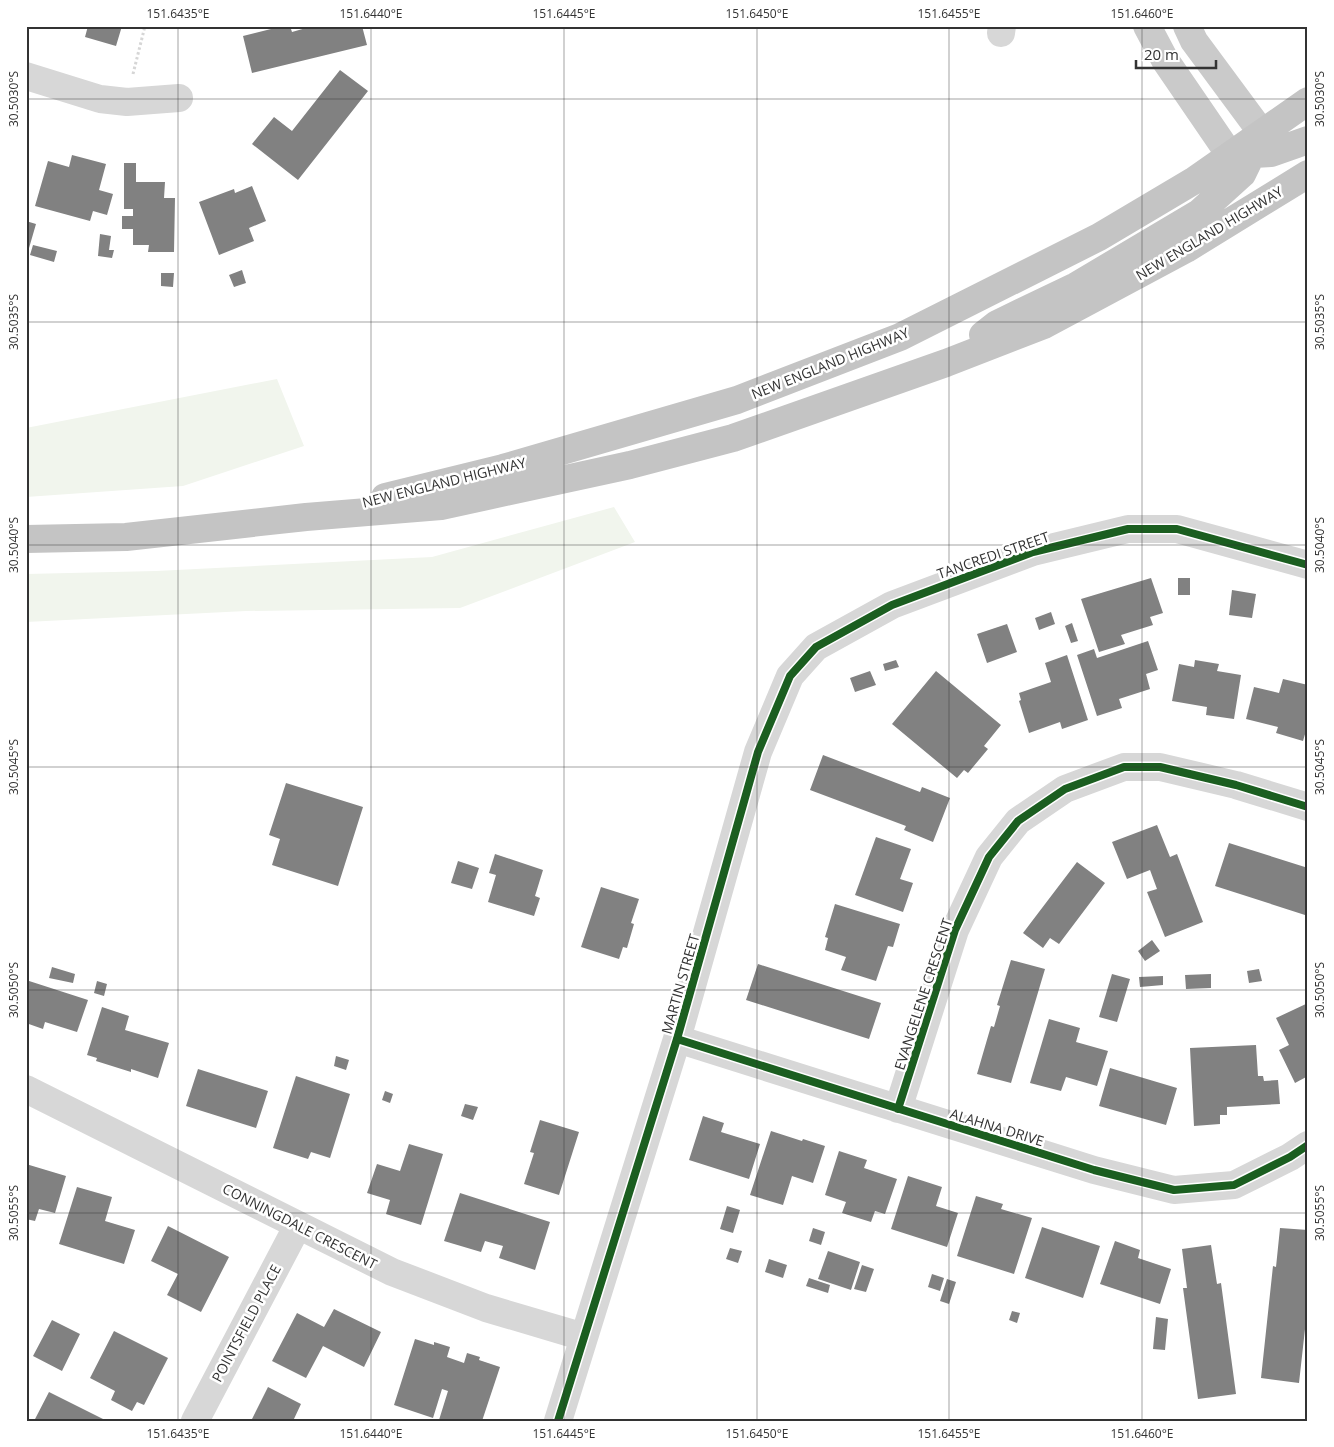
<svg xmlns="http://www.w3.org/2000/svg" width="1334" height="1447" viewBox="0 0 1334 1447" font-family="'Open Sans',sans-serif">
<rect width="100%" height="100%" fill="#fff"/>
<path fill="#f1f5ed" d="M277 379 304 446 183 486 26 497V428Z
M614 507 635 542 460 608 246 611 26 622V574L156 571 432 557Z"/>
<path fill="#818181" d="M88 26H122L116 46 85 37Z
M283 26H290L292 32 313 26H362L367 45 252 73 243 36Z
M340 70 368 91 298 180 252 144 274 117 292 131Z
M72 155 106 164 99 190 113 194 107 215 93 211 90 221 35 206 48 161 69 167Z
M124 163H136V182H165L164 198H175L174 252H148L149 245H133V229H122V216H133V209H124Z
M252 186 266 221 249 228 254 241 219 255 199 202 234 189 235 193Z
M26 221 36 224 27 255H26Z
M100 234 111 236 109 250H114L112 258 98 256Z
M33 245 57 251 54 262 30 255Z
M242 270 246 283 234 287 229 275Z
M161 273H174L173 287 161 286Z
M1151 578 1163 613 1150 617 1153 625 1121 635 1125 644 1099 652 1081 599Z
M1178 578H1190V595H1178Z
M1232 590 1256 594 1252 618 1229 615Z
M1051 612 1055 624 1039 630 1035 618Z
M1072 623 1078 641 1071 643 1065 626Z
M1007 624 1017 652 987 663 977 634Z
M1148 641 1158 670 1146 674 1150 689 1119 699 1122 708 1097 716 1077 655 1094 649 1097 658Z
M1067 655 1088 720 1062 729 1060 722 1029 733 1019 701 1021 700 1019 693 1051 682 1045 663Z
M896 660 899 667 885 671 883 664Z
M1195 660 1219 664 1217 671 1241 675 1234 719 1206 715 1207 707 1172 701 1179 664 1194 667Z
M870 671 876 685 855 692 850 678Z
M936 671 1001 725 984 746 988 749 968 773 964 770 957 778 892 724Z
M1283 679 1308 685V724L1303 741 1276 733 1278 727 1246 719 1254 687 1279 693Z
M823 755 920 792 922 787 950 798 933 842 904 830 906 826 810 790Z
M286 783 363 807 338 886 272 865 280 839 269 835Z
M1157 825 1170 857 1177 854 1203 922 1165 937 1147 892 1157 889 1150 870 1127 879 1112 842Z
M876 837 911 849 900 879 913 883 903 912 855 895Z
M1229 843 1308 868V905L1305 915 1215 886Z
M495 854 543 870 535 896 540 898 534 916 488 902 496 875 489 873Z
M458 861 479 868 472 889 451 883Z
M1077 862 1105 883 1059 944 1050 938 1043 948 1023 933Z
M601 887 639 899 631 923 634 924 627 948 623 947 619 959 581 947Z
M835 904 900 924 893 947 888 946 876 981 841 970 846 957 825 950 828 938 825 937Z
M1152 940 1160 951 1145 961 1138 951Z
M1011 960 1045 969 1011 1083 977 1074 991 1026 994 1027 1000 1006 997 1005Z
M758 964 881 1003 869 1039 746 1000Z
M52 967 75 974 73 983 49 978Z
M1259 969 1262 981 1249 983 1247 971Z
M1112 974 1130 979 1117 1022 1099 1017Z
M1211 974V988L1186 989 1185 975Z
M1163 976V985L1140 987 1139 977Z
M26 980 88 1000 77 1032 45 1022 43 1029 26 1023Z
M97 981 107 984 104 996 94 993Z
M1308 1003V1076L1295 1083 1279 1050 1289 1045 1276 1018Z
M102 1007 129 1016 125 1030 169 1043 158 1078 131 1069V1072L96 1061 97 1058 87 1055Z
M1049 1019 1080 1028 1076 1042 1108 1051 1097 1086 1066 1077 1061 1091 1030 1083Z
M1256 1045 1258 1076H1263L1264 1081 1278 1080 1280 1104 1227 1107V1115H1220V1124L1194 1126 1190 1048Z
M336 1056 349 1060 346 1070 334 1066Z
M1110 1068 1177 1088 1166 1125 1099 1106Z
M198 1069 268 1091 256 1128 186 1106Z
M296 1076 350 1094 330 1158 311 1152 308 1159 273 1148Z
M385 1091 393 1094 390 1103 382 1100Z
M465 1104 478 1107 473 1120 461 1116Z
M703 1116 724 1123 721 1132 760 1144 749 1179 689 1160Z
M540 1120 579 1132 559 1195 524 1184 534 1153 530 1152Z
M771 1131 802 1141 803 1139 825 1146 813 1183 792 1176 783 1205 750 1195Z
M409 1144 443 1154 421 1225 386 1214 390 1200 367 1193 377 1164 400 1171Z
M839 1151 867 1160 864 1168 897 1179 885 1214 875 1211 871 1222 842 1213 846 1202 825 1195Z
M26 1164 66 1176 55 1213 39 1209 35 1221 26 1219Z
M908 1176 942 1187 936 1206 958 1213 947 1247 891 1229Z
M77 1187 112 1197 105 1221 135 1230 124 1264 59 1244Z
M460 1193 550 1222 535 1270 499 1258 503 1246 485 1241 481 1252 444 1241Z
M976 1196 1003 1204 1001 1209 1032 1218 1014 1274 957 1256Z
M727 1206 740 1210 733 1233 720 1229Z
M168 1226 229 1257 201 1312 167 1295 178 1274 151 1261Z
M1042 1227 1100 1246 1083 1298 1025 1278Z
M813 1228 825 1232 821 1245 809 1241Z
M1280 1228 1308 1230V1302L1299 1383 1261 1378 1273 1266 1276 1267Z
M1115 1241 1140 1250 1138 1258 1171 1269 1160 1304 1100 1284Z
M1211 1245 1217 1284 1221 1283 1236 1394 1198 1399 1183 1288H1187L1182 1249Z
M730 1248 742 1251 738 1263 726 1259Z
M828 1251 860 1262 851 1290 818 1279Z
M769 1259 787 1265 783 1278 765 1272Z
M862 1265 874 1269 866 1292 854 1289Z
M932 1274 944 1278 940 1291 928 1287Z
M809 1278 830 1285 828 1293 806 1286Z
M947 1279 956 1282 949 1304 940 1301Z
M334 1309 381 1332 364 1367 323 1346 306 1378 272 1361 297 1313 324 1327Z
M1012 1311 1020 1313 1017 1323 1009 1320Z
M1156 1317 1168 1319 1165 1350 1153 1349Z
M52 1320 80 1334 62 1371 33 1356Z
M114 1331 168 1358 144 1405 137 1402 132 1411 111 1400 115 1391 90 1378Z
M415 1339 434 1345V1342L450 1347 447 1357 464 1363 467 1353 480 1357 479 1360 500 1367 482 1421 439 1420 448 1391 442 1389 433 1418 394 1405Z
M268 1387 301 1404 293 1421H251Z
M49 1392 107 1421H34Z"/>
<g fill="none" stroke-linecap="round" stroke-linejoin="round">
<path stroke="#d6d6d6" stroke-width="3" stroke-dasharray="2.5 2.5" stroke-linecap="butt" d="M133 74 145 26"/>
<path stroke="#d7d7d7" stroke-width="28" d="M1001 33 1002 26
M26 76 100 99 127 102 179 98
M677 1039 1094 1170 1174 1190 1234 1185 1290 1157 1308 1145
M26 1089 392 1272 486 1308 584 1337
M898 1109 955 930 989 857 1018 821 1065 789 1124 767H1160L1236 785 1308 807
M195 1421 298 1225
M558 1421 677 1039 758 752 790 676 816 647 892 605 1033 552 1128 529H1177L1308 565"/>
<path stroke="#cacaca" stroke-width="28" d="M1147 26 1165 60 1230 155
M1187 26 1194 41 1262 133"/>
<path stroke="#c4c4c4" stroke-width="28" d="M1237 155 1271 153 1308 140
M983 335 997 324 1076 286 1199 213 1242 174 1261 135
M385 497 503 468 737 400 900 337 1099 237 1195 180 1308 101
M26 539 126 537 306 517 441 506 630 465 733 438 946 363 1044 325 1186 249 1308 174"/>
<g stroke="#fff" stroke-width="11">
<path id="cycleway" d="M677 1039 1094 1170 1174 1190 1234 1185 1290 1157 1308 1145
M898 1109 955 930 989 857 1018 821 1065 789 1124 767H1160L1236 785 1308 807
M558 1421 677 1039 758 752 790 676 816 647 892 605 1033 552 1128 529H1177L1308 565"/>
</g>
<use href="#cycleway" stroke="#1b5e20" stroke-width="8"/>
</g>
<path fill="none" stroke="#333" stroke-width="1" stroke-opacity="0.45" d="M178 26V1421M371 26V1421M564 26V1421M757 26V1421M949 26V1421M1142 26V1421M26 99H1308M26 322H1308M26 545H1308M26 767H1308M26 990H1308M26 1213H1308"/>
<g text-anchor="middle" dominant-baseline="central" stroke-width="5" stroke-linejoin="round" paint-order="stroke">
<g font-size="14" fill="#333" stroke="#fff">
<text transform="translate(1209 233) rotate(-31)">NEW ENGLAND HIGHWAY</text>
<text transform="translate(830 363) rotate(-22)">NEW ENGLAND HIGHWAY</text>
<text transform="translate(444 482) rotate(-14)">NEW ENGLAND HIGHWAY</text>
<text transform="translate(993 555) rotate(-19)">TANCREDI STREET</text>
<text transform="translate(680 984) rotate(-74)">MARTIN STREET</text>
<text transform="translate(923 994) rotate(-72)">EVANGELENE CRESCENT</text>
<text transform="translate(997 1127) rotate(17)">ALAHNA DRIVE</text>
<text transform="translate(300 1226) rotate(27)">CONNINGDALE CRESCENT</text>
<text transform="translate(246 1323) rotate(-62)">POINTSFIELD PLACE</text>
</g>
</g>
<rect width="1334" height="1447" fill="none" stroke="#ffffff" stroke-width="55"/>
<path d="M1136 60v8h80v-8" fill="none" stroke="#333333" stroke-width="2.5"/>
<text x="1144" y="60" font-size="15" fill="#333333" stroke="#ffffff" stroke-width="4" paint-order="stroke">20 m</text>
<rect x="28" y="28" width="1278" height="1392" fill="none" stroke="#333" stroke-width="2"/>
<g font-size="12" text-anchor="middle" fill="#333">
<text x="178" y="18">151.6435°E</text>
<text x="371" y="18">151.6440°E</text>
<text x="564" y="18">151.6445°E</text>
<text x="757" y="18">151.6450°E</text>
<text x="949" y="18">151.6455°E</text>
<text x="1142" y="18">151.6460°E</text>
<text transform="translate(14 99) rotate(-90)" y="4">30.5030°S</text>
<text transform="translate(1320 99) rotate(-90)" y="4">30.5030°S</text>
<text transform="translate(14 322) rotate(-90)" y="4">30.5035°S</text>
<text transform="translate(1320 322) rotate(-90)" y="4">30.5035°S</text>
<text transform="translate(14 545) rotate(-90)" y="4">30.5040°S</text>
<text transform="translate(1320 545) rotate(-90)" y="4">30.5040°S</text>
<text transform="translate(14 767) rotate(-90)" y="4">30.5045°S</text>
<text transform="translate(1320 767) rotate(-90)" y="4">30.5045°S</text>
<text transform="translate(14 990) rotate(-90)" y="4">30.5050°S</text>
<text transform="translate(1320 990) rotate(-90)" y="4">30.5050°S</text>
<text transform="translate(14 1213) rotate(-90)" y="4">30.5055°S</text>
<text transform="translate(1320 1213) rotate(-90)" y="4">30.5055°S</text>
<text x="178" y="1438">151.6435°E</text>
<text x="371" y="1438">151.6440°E</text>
<text x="564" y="1438">151.6445°E</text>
<text x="757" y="1438">151.6450°E</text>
<text x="949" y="1438">151.6455°E</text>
<text x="1142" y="1438">151.6460°E</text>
</g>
</svg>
